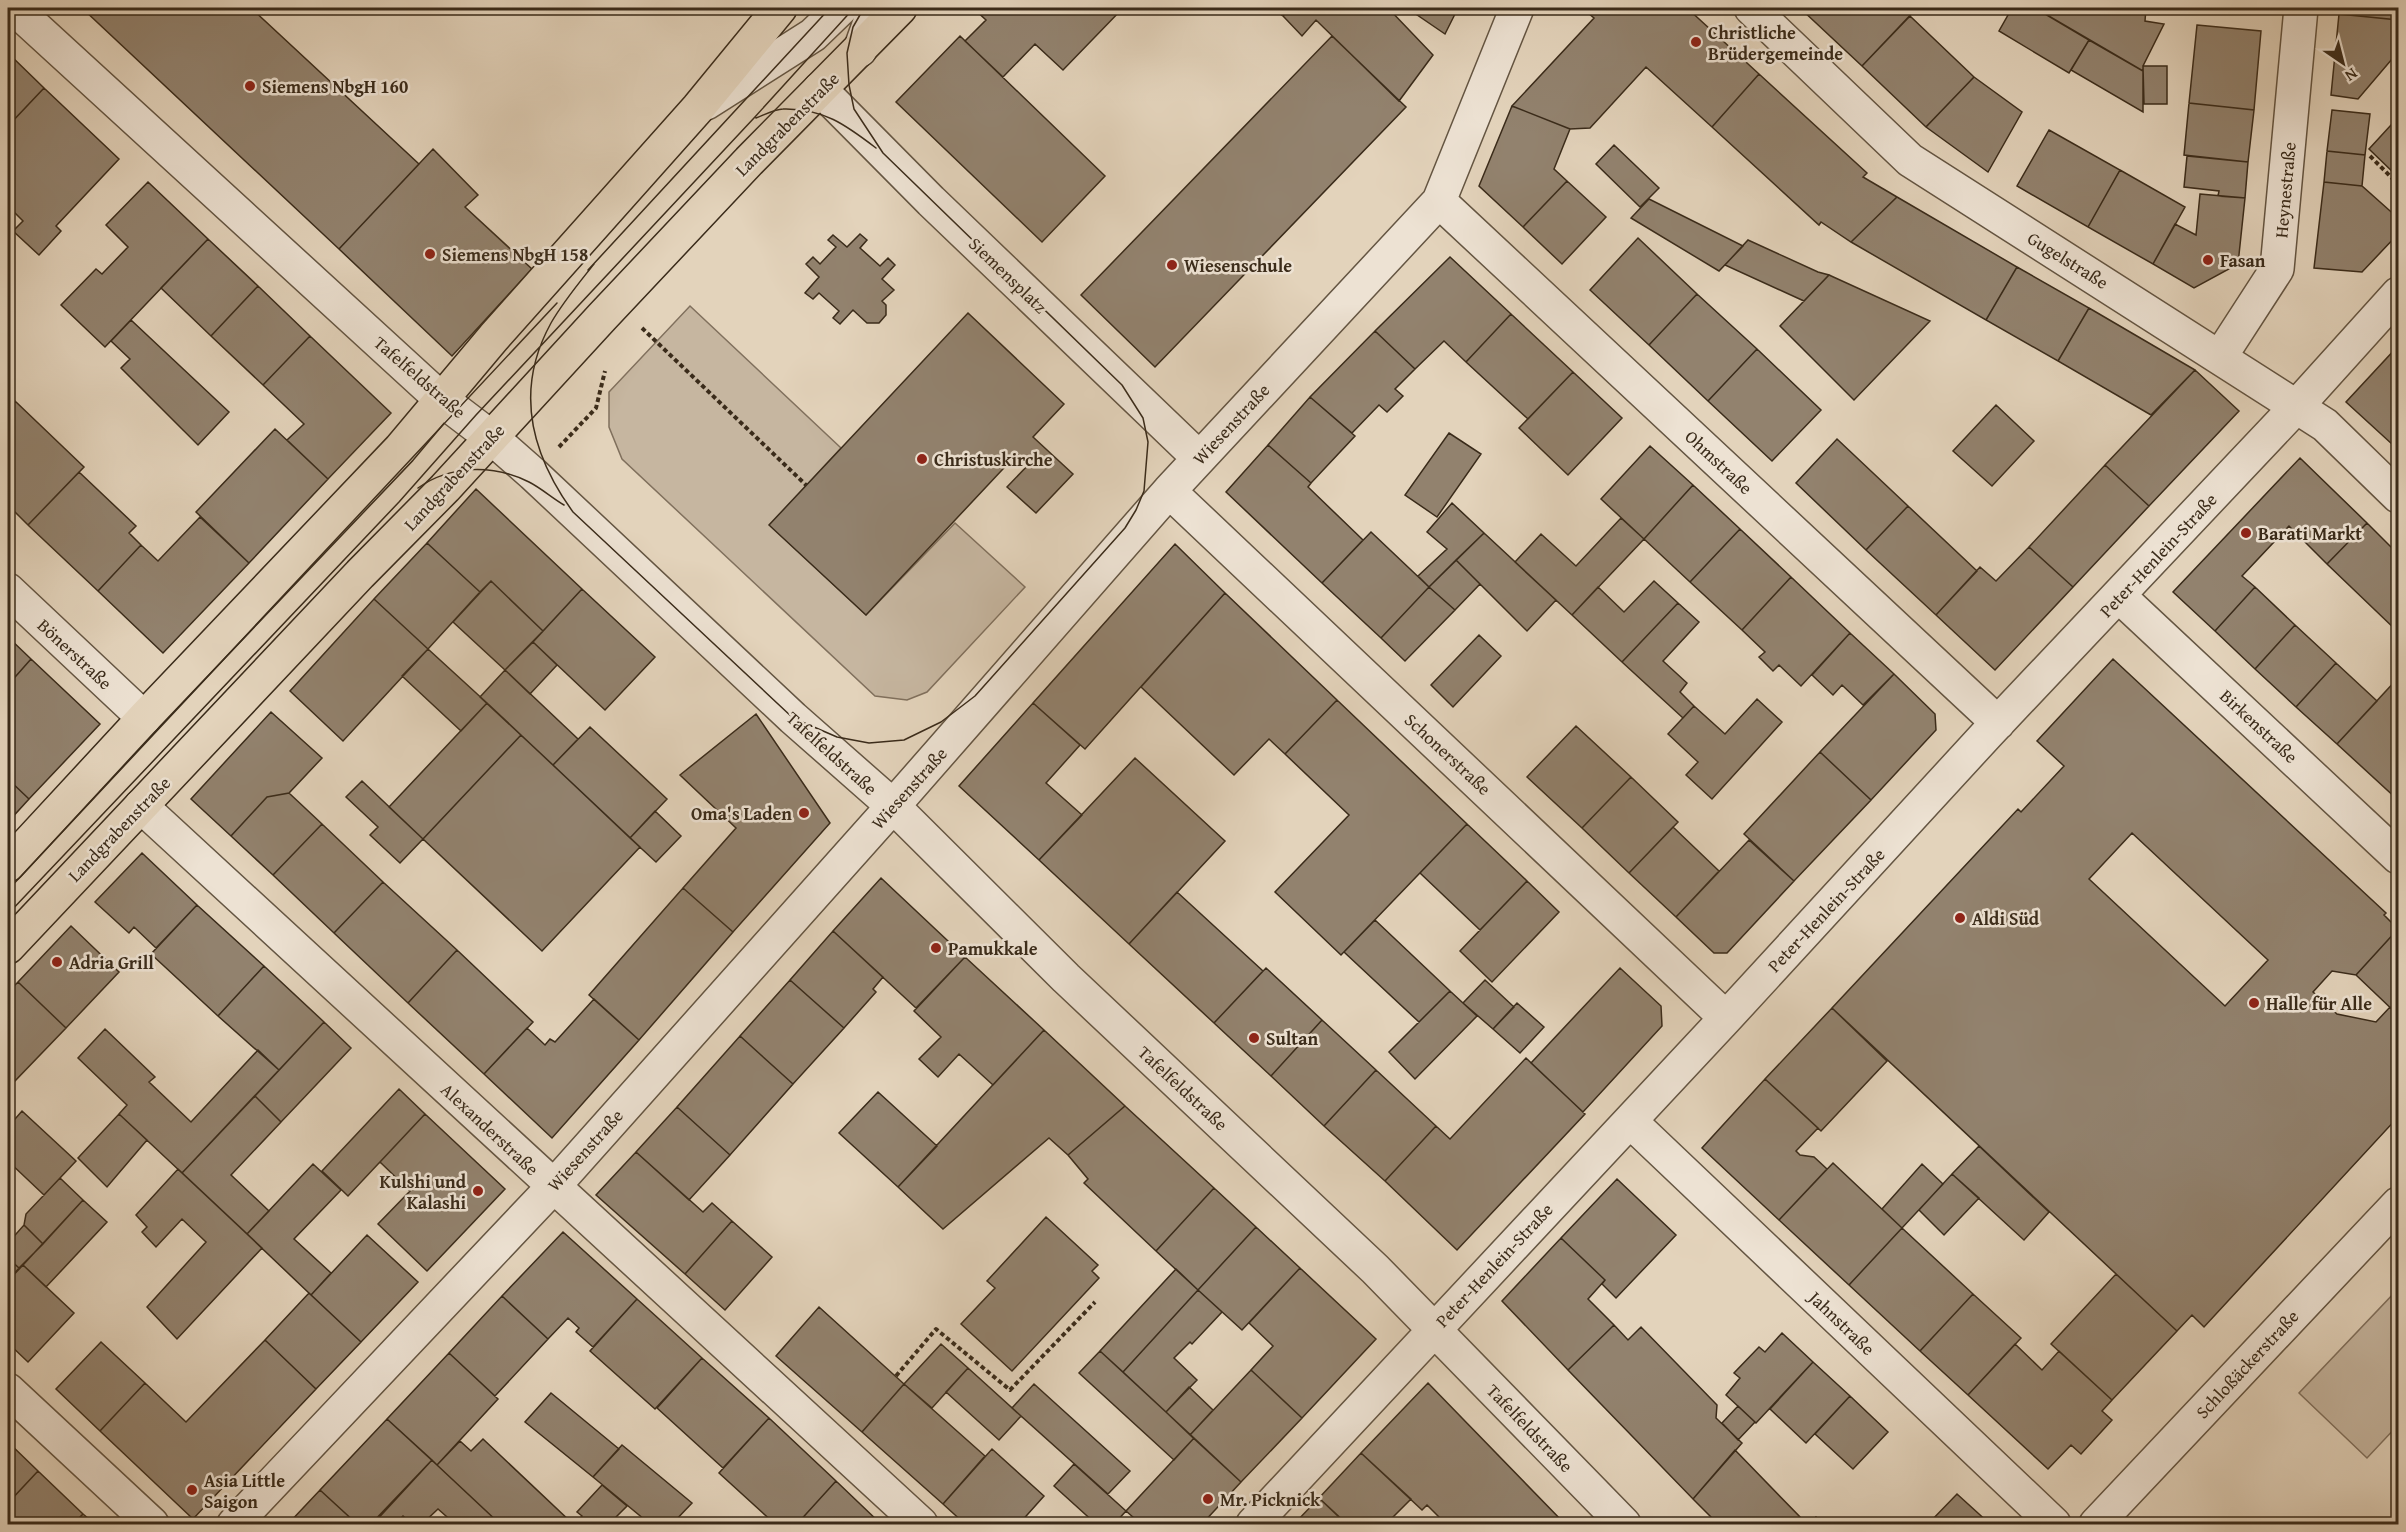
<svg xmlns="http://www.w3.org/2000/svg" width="2406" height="1532" viewBox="0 0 2406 1532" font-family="'Gentium Book Plus',serif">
<rect width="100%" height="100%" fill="#e3d3bb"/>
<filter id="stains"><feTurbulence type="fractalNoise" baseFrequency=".00333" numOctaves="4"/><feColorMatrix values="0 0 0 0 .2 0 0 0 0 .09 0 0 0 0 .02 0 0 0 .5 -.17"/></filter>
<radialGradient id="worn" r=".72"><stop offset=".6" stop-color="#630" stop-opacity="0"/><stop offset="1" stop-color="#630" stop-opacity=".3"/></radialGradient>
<path fill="#c6b6a0" stroke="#80705d" stroke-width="1.5" d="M690 306 841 448 770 525 866 615 955 523 1025 587 927 692 907 700 875 696 622 459 609 427V392Z
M2398 1289V1425L2367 1458 2299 1393Z"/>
<path fill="#92826e" stroke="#3a2b1a" stroke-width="1.5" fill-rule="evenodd" d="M82 8H251L419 164 339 249Z
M973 8H1123L1063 70 1035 44 1003 77 965 41 986 20Z
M1271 8H1289L1283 16Z
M1289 8H1388L1433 55 1399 101 1316 20 1302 36 1283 16Z
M1407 8H1458L1445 34Z
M1582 8H1687L1759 74 1712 127 1646 67 1590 128 1570 129 1512 106 1594 18Z
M1800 8H1917L1862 66Z
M2012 8H2035L2089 40 2069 73 1999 31Z
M2035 8H2146L2145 21 2164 24 2143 66V71Z
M2340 8H2398V20L2339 14Z
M2339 14 2398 20V52L2358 99 2331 95Z
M1910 16 1974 77 1926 127 1862 66Z
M2197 25 2261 31 2254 110 2189 103Z
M960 36 1105 176 1042 242 896 102Z
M1332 36 1406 107 1155 367 1081 295Z
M2089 40 2143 71V112L2071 70Z
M8 53 44 88 8 126Z
M2143 66H2167V104H2144Z
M1759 74 1867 173 1863 177 1897 197 1851 242 1821 222 1819 225 1712 127Z
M1974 77 2022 112 1988 172 1926 127Z
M44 88 119 159 56 226 61 231 39 255 13 231 23 221 8 206V126Z
M2189 103 2254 110 2248 162 2184 155Z
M1512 106 1570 129 1554 169 1567 181 1523 227 1479 186Z
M2332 110 2370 114 2365 155 2327 151Z
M2391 125 2398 131V177L2369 149Z
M2049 130 2120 170 2088 227 2017 186Z
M1614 145 1659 188 1640 207 1596 164Z
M433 149 478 195 465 207 532 269 452 356 339 249Z
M2327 151 2365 155 2362 186 2324 182Z
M2187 156 2248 162 2245 198 2218 196 2219 191 2184 187Z
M2120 170 2185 207 2153 264 2088 227Z
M1567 181 1606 217 1562 264 1523 227Z
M148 182 208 239 105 347 61 305 96 269 102 274 128 247 106 225Z
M2324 182 2362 186 2398 218V234L2362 272 2314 268Z
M2200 194 2245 198 2238 264 2194 288 2153 264 2175 224 2196 235Z
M1897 197 2017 267 1986 320 1851 242Z
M1649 199 1743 246 1719 271 1631 218Z
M860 234 867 240 860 248 880 266 888 258 895 265 882 279 894 290 882 301 886 305V315L879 323H867L853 310 840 324 833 318 839 311 819 293 813 299 805 293 819 277 806 264 813 257 820 264 836 247 828 240 833 235 847 247Z
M1638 238 1697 294 1649 345 1590 290Z
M208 239 258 286 211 336 161 288Z
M1748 240 1818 272 1829 275 1804 301 1725 265Z
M1450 257 1511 314 1466 362 1444 341 1415 369 1375 331Z
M2017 267 2089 308 2058 361 1986 320Z
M1829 275 1930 321 1854 400 1780 326Z
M258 286 310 336 263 385 211 336Z
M1697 294 1757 349 1708 401 1649 345Z
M2089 308 2195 370 2151 415 2058 361Z
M968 313 1064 404 1033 437 1073 474 1036 513 1007 487 1029 464 1017 454 866 615 769 525Z
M1511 314 1573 372 1528 419 1466 362Z
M131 320 229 412 198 445 121 368 130 359 111 341Z
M1375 331 1415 369 1395 389 1403 396 1387 412 1379 405 1352 433 1310 397Z
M310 336 391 413 328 479 287 440 304 424 263 385Z
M2398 346V439L2393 445 2346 402Z
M1757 349 1821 410 1772 461 1708 401Z
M2195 370 2239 411 2149 506 2105 465Z
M1573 372 1622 418 1568 475 1519 428Z
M8 394 15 401 8 408Z
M1310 397 1355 436 1311 483 1268 445Z
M15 401 84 467 28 525 8 505V408Z
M1996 405 2034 441 1992 486 1953 451Z
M275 429 328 479 249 563 196 512Z
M1449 433 1481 454 1437 517 1405 495Z
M1837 439 1908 506 1866 550 1796 483Z
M1268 445 1311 483 1308 487 1363 540 1322 583 1226 492Z
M1650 446 1693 485 1644 539 1601 499Z
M2300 458 2367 523 2327 564 2289 526 2242 576 2255 587 2215 631 2173 592Z
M2105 465 2149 506 2073 587 2029 547Z
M79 472 136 526 129 533 141 545 98 591 28 525Z
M1693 485 1740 529 1690 582 1644 539Z
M476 489 582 589 543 631 491 581 480 592 427 543Z
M1452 503 1484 533 1429 587 1418 576 1447 549 1427 532Z
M1908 506 1977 571 1936 615 1866 550Z
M200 517 249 563 163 653 98 591 141 545 158 561Z
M1621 518 1644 539 1572 615 1515 562 1541 534 1576 566Z
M2367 523 2398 554V632L2327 564Z
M1740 529 1791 577 1742 630 1690 582Z
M1371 532 1429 587 1381 638 1322 583Z
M1484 533 1556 600 1527 631 1456 560Z
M427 543 480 592 428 649 374 599Z
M1175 544 1225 593 1085 749 1033 703Z
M2029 547 2073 587 1995 670 1936 615 1980 567 1996 581Z
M1456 560 1480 584 1455 610 1429 587Z
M1791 577 1850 633 1801 686 1779 665 1773 671 1759 657 1765 652 1742 630Z
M491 581 543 631 505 670 453 622Z
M1654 581 1678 603 1622 662 1572 615 1598 587 1624 612Z
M1429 587 1455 610 1405 661 1381 638Z
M2255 587 2295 625 2255 669 2215 631Z
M582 589 655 657 605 710 533 642Z
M1225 593 1337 700 1285 754 1269 739 1234 775 1141 687Z
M374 599 428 649 343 741 290 691Z
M1678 603 1699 622 1663 661 1687 683 1680 692 1694 706 1683 718 1622 662Z
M2295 625 2336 663 2296 707 2255 669Z
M1850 633 1894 674 1863 705 1842 685 1833 695 1812 675Z
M1479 635 1501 656 1453 707 1431 685Z
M8 637 31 659 8 685Z
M533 642 557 665 530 694 505 670Z
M428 649 487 703 461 731 402 676Z
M31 659 100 724 29 799 8 779V685Z
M2113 659 2386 913 2384 915 2398 929 2356 975 2332 971 2313 992 2337 1014 2376 1022 2390 1007 2398 1015V1117L2204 1327 2192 1315 2177 1331 1832 1008 2018 809 2021 812 2064 766 2037 741ZM2132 833 2268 960 2225 1006 2089 879Z
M2336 663 2377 701 2337 744 2296 707Z
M505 670 578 739 553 765 480 697Z
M1894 674 1935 714 1936 730 1871 800 1820 752Z
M2398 678V800L2337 744Z
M1757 699 1782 722 1712 799 1686 775 1698 762 1668 734 1694 706 1725 734Z
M1337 700 1467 824 1341 955 1275 892 1349 815 1285 754Z
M487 703 521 735 423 839 389 807Z
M1033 703 1080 745 1046 783 1082 815 1039 860 959 786Z
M271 712 322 758 289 793 267 797 231 836 191 799Z
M756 714 830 823 733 932 683 888 736 828 680 775Z
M1576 726 1631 777 1582 828 1527 777Z
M590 727 667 799 630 838 553 765Z
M521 735 640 847 542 951 423 839Z
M1820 752 1871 800 1794 881 1744 834Z
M1135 758 1225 841 1129 944 1039 860Z
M1631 777 1678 822 1629 873 1582 828Z
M8 779 29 799 8 822Z
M362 781 423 839 400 863 370 835 378 827 346 797Z
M289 793 322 824 273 875 231 836 267 797Z
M655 811 681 836 656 862 630 838Z
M322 824 383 882 334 933 273 875Z
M1467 824 1527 881 1480 930 1420 873Z
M1673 827 1719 871 1676 917 1629 873Z
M1749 840 1794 881 1727 953H1714L1676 917Z
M142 853 197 905 156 948 134 927 129 933 95 902Z
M881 878 965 957 916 1008 833 931Z
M1527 881 1559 912 1492 982 1460 951Z
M383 882 457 950 408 1003 334 933Z
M683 888 733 932 639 1040 589 995Z
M1177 892 1263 971 1214 1023 1129 944Z
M197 905 264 966 218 1016 151 954Z
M1375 920 1450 991 1419 1022 1344 952Z
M71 926 119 972 66 1028 18 982Z
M2398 929V1015L2356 975Z
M833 931 883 977 873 989 876 992 844 1028 790 980Z
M457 950 533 1022 484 1074 408 1003Z
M965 957 1044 1030 993 1085 959 1054 938 1077 919 1059 941 1037 914 1011Z
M264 966 324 1022 279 1070 218 1016Z
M1266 968 1322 1020 1271 1076 1214 1023Z
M1620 968 1661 1006 1662 1026 1583 1112 1531 1063Z
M790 980 844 1028 793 1084 740 1036Z
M1485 980 1514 1007 1493 1029 1463 1003Z
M18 982 66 1028 12 1084 8 1079V992Z
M1450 991 1477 1016 1415 1079 1389 1052Z
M594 999 639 1040 552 1138 484 1074 527 1028 545 1045 550 1039 555 1042Z
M1517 1003 1544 1027 1520 1053 1493 1029Z
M1832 1008 1887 1061 1821 1131 1765 1079Z
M1322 1020 1376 1070 1324 1126 1271 1076Z
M324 1022 351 1048 281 1122 255 1096Z
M105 1029 155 1077 149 1082 191 1122 258 1050 279 1070 182 1173 119 1114 127 1105 78 1058Z
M1044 1030 1125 1106 1068 1155 1049 1138 943 1229 898 1187Z
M740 1036 793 1084 730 1155 677 1107Z
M1526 1058 1585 1114 1457 1250 1385 1181 1436 1126 1450 1139Z
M1376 1070 1436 1126 1385 1181 1324 1126Z
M1765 1079 1818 1128 1796 1151 1800 1155 1814 1157 1827 1169 1779 1220 1702 1148Z
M399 1089 425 1114 348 1196 322 1171Z
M878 1092 937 1146 898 1187 839 1133Z
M255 1096 281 1122 231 1175 269 1211 247 1234 182 1173Z
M1125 1106 1214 1188 1156 1251 1084 1183 1088 1179 1068 1155Z
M677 1107 730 1155 689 1200 636 1152Z
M22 1111 76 1161 44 1195 8 1161V1127Z
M119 1114 147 1140 107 1187 78 1158Z
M425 1114 505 1189 427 1271 378 1224 410 1191 380 1162Z
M1979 1146 2049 1212 2024 1240 1952 1174Z
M636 1152 703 1212 712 1203 732 1221 685 1274 596 1195Z
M1833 1163 1902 1228 1849 1285 1779 1220Z
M313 1164 341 1190 294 1239 331 1273 311 1295 247 1234Z
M1922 1164 1943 1184 1902 1228 1882 1209Z
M178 1169 262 1248 177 1339 147 1307 206 1242 182 1219 156 1247 142 1232 147 1227 136 1215Z
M1952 1174 1979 1198 1944 1235 1919 1210Z
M60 1178 83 1200 43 1244 24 1225 26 1214Z
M1617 1179 1676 1235 1616 1298 1602 1284 1605 1280 1561 1238Z
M1214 1188 1256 1227 1198 1290 1156 1251Z
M83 1200 107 1222 46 1287 23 1265Z
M1046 1217 1098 1265 1092 1271 1099 1278 1012 1371 961 1324 995 1288 987 1281Z
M732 1221 772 1257 725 1310 685 1274Z
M24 1225 43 1244 19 1268 8 1258V1243Z
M1256 1227 1300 1268 1242 1330 1198 1290Z
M1902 1228 1973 1294 1920 1351 1849 1285Z
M563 1232 637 1299 593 1347 576 1332 579 1328 568 1318 548 1339 502 1296Z
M367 1235 418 1282 361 1342 311 1295Z
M1561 1238 1605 1280 1588 1299 1614 1325 1568 1370 1502 1301Z
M8 1258 19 1268 8 1281Z
M23 1265 74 1313 28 1362 8 1343V1281Z
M1300 1268 1376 1339 1302 1418 1251 1370 1273 1346 1249 1323Z
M1176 1269 1198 1290 1123 1372 1100 1351Z
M2116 1274 2177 1331 2112 1400 2051 1344Z
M1198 1290 1222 1312 1192 1344 1190 1342 1174 1358 1197 1380 1166 1412 1123 1372Z
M309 1293 361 1342 316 1389 265 1340Z
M1973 1294 2021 1338 1968 1395 1920 1351Z
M502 1296 548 1339 495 1396 449 1353Z
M637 1299 702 1358 655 1409 590 1351Z
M819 1307 904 1384 862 1432 776 1356Z
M1614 1325 1628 1340 1641 1327 1717 1405 1716 1418 1742 1443 1693 1499 1568 1370Z
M1782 1333 1813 1362 1756 1423 1726 1395 1740 1378 1734 1373 1759 1347 1765 1352Z
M265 1340 316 1389 193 1519 100 1431 145 1383 186 1422Z
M101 1342 145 1383 100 1431 56 1389Z
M941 1344 968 1368 932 1408 904 1384Z
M2015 1344 2042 1370 2059 1351 2112 1400 2102 1411 2112 1420 2081 1454 2071 1445 2048 1469 1968 1395Z
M1100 1351 1194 1438 1174 1460 1079 1373Z
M449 1353 498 1399 437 1465 387 1419Z
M702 1358 769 1418 723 1468 657 1408Z
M1813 1362 1850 1396 1806 1443 1770 1409Z
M968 1368 1021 1416 999 1440 946 1392Z
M1251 1370 1302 1418 1241 1482 1190 1435Z
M1428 1383 1565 1524H1446L1427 1505 1422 1510 1361 1453Z
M904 1384 985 1456 943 1504 862 1432Z
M1034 1384 1130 1471 1108 1494 1012 1408Z
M1189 1387 1213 1410 1190 1435 1166 1412Z
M551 1393 619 1449 593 1477 525 1422Z
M1850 1396 1888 1432 1853 1469 1815 1434Z
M1738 1406 1755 1422 1738 1440 1722 1423Z
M769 1418 836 1481 797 1524H775L719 1473Z
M387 1419 432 1460 371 1524H357L320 1490Z
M1194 1438 1241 1482 1202 1524H1141L1126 1511Z
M483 1439 573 1524H500L437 1465 460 1441 471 1451Z
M8 1442 38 1471 8 1503Z
M622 1445 692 1503 672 1524H650L593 1477Z
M992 1449 1044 1496 1019 1524H965L943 1504Z
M1735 1450 1801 1518 1793 1524H1718L1693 1499Z
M1361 1453 1411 1499 1386 1524H1347L1319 1498Z
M432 1460 437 1465 500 1524H455L438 1509 422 1524H412L403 1516 395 1524H373Z
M1074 1464 1126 1511 1114 1524H1096L1054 1486Z
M38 1471 83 1514 73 1524H51L46 1520 42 1524H21L8 1512V1503Z
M836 1481 881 1524H797Z
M602 1485 627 1506 609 1524H574L582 1516 577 1512Z
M320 1490 357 1524H288Z
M1957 1494 1990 1524H1928Z
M1319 1498 1342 1520 1347 1524H1294Z
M83 1514 95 1524H73Z
M1816 1517 1824 1524H1808Z
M1801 1518 1808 1524H1793Z"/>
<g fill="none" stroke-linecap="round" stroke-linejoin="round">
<g stroke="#645542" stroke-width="36">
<path id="minor" d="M14 8 442 400 492 438 533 474 793 718 893 806 1066 978 1375 1269 1624 1524
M1751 8 1910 160 2325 425 2398 496
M860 50 875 8
M820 89 931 201 1199 458
M706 103 813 35 841 8
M1439 201 1998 723
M2220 357 2277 269 2301 8
M1169 491 1726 1018
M8 590 144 718
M2119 596 2398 857
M141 806 921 1524
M1630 1121 2054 1524
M8 1390 152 1524
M234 1524 553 1187 893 806 1169 491 1439 201 1517 8
M1253 1524 1726 1018 1988 733 2297 406 2398 294
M2096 1524 2398 1204"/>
</g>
<g stroke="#3a2b1a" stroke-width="36">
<path id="major" d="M8 865 144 718 400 449 494 337 698 108 780 8
M8 947 360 574 445 488 602 317 749 161 900 8"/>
</g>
<path stroke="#3a2b1a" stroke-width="4" stroke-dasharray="4.5 3" stroke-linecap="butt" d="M2370 156 2398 184
M642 328 806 485
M559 447 596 408 605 371
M896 1376 936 1329 1010 1390 1095 1302"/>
<use href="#minor" stroke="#ede2d3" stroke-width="33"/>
<use href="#major" stroke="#e3d3bb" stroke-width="33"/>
<path stroke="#3a2b1a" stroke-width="1.5" d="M756 118C764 115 775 109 783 109 823 108 846 125 876 148
M594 264C579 283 563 302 551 323 514 390 531 454 573 512L793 718 837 737 869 743 904 740 941 722 975 696 1125 528 1136 510 1144 491 1148 442 1143 418 1122 385 883 153 854 109 849 85 847 53 853 27 864 8
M588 270 830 8
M418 488C450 465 493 464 529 482 541 488 552 498 564 505
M8 890 557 303
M8 914 399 502 476 415 754 118 854 8"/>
</g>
<g fill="#8f2418" stroke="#ede2d3" stroke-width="2">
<circle cx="1696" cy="42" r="6"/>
<circle cx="250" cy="86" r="6"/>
<circle cx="430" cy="254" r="6"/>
<circle cx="2208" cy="260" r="6"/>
<circle cx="1172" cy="265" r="6"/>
<circle cx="922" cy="459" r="6"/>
<circle cx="2246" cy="533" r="6"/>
<circle cx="804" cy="813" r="6"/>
<circle cx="1960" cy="918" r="6"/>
<circle cx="936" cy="948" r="6"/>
<circle cx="57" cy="962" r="6"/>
<circle cx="2254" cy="1003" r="6"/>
<circle cx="1254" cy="1038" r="6"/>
<circle cx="478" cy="1191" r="6"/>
<circle cx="192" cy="1490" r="6"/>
<circle cx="1208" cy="1499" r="6"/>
</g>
<g text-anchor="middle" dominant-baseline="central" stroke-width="5" stroke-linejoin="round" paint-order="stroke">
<g font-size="18" font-weight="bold" fill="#3a2b1a" stroke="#ede2d3" text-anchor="start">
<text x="1708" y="32">Christliche<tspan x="1708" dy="21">Brüdergemeinde</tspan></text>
<text x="262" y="86">Siemens NbgH 160</text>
<text x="442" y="254">Siemens NbgH 158</text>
<text x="2220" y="260">Fasan</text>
<text x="1184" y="265">Wiesenschule</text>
<text x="934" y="459">Christuskirche</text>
<text x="2258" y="533">Barati Markt</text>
<text x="792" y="813" text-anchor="end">Oma's Laden</text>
<text x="1972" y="918">Aldi Süd</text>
<text x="948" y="948">Pamukkale</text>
<text x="69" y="962">Adria Grill</text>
<text x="2266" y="1003">Halle für Alle</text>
<text x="1266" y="1038">Sultan</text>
<text x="466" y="1181" text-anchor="end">Kulshi und<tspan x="466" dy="21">Kalashi</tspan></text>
<text x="204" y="1480">Asia Little<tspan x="204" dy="21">Saigon</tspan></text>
<text x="1220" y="1499">Mr. Picknick</text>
</g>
<g font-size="18" fill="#3a2b1a" stroke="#ede2d3">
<text transform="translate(787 124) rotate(-45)">Landgrabenstraße</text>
<text transform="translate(2285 190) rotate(-85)">Heynestraße</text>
<text transform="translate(2068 260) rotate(32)">Gugelstraße</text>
<text transform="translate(1008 275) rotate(44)">Siemensplatz</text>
<text transform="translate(420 377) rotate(41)">Tafelfeldstraße</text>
<text transform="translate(1231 424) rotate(-47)">Wiesenstraße</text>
<text transform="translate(1719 462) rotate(43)">Ohmstraße</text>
<text transform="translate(454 477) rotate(-47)">Landgrabenstraße</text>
<text transform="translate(2158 555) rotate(-47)">Peter-Henlein-Straße</text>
<text transform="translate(75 654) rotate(43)">Bönerstraße</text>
<text transform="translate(2259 726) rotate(43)">Birkenstraße</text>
<text transform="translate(832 753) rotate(42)">Tafelfeldstraße</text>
<text transform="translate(1448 754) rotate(43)">Schonerstraße</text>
<text transform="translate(909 788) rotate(-48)">Wiesenstraße</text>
<text transform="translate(119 829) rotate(-46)">Landgrabenstraße</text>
<text transform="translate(1826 910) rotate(-47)">Peter-Henlein-Straße</text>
<text transform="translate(1183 1088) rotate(43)">Tafelfeldstraße</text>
<text transform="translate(490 1129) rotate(43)">Alexanderstraße</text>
<text transform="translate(585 1150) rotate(-48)">Wiesenstraße</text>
<text transform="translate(1494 1265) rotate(-47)">Peter-Henlein-Straße</text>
<text transform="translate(1842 1323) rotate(44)">Jahnstraße</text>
<text transform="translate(2247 1364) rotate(-47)">Schloßäckerstraße</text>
<text transform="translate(1530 1428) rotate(46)">Tafelfeldstraße</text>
</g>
</g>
<rect width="2406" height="1532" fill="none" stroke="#e3d3bb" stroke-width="30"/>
<rect x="9" y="9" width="2388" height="1514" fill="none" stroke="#3a2b1a" stroke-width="3"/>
<rect x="15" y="15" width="2376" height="1502" fill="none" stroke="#3a2b1a" stroke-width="1.5"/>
<g transform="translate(2343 63) rotate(145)" stroke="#ede2d3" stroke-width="4.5" paint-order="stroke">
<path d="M0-4.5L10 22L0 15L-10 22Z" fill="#3a2b1a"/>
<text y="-9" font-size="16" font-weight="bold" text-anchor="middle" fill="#3a2b1a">N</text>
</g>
<rect width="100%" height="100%" filter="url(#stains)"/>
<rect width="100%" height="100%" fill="url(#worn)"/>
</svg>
